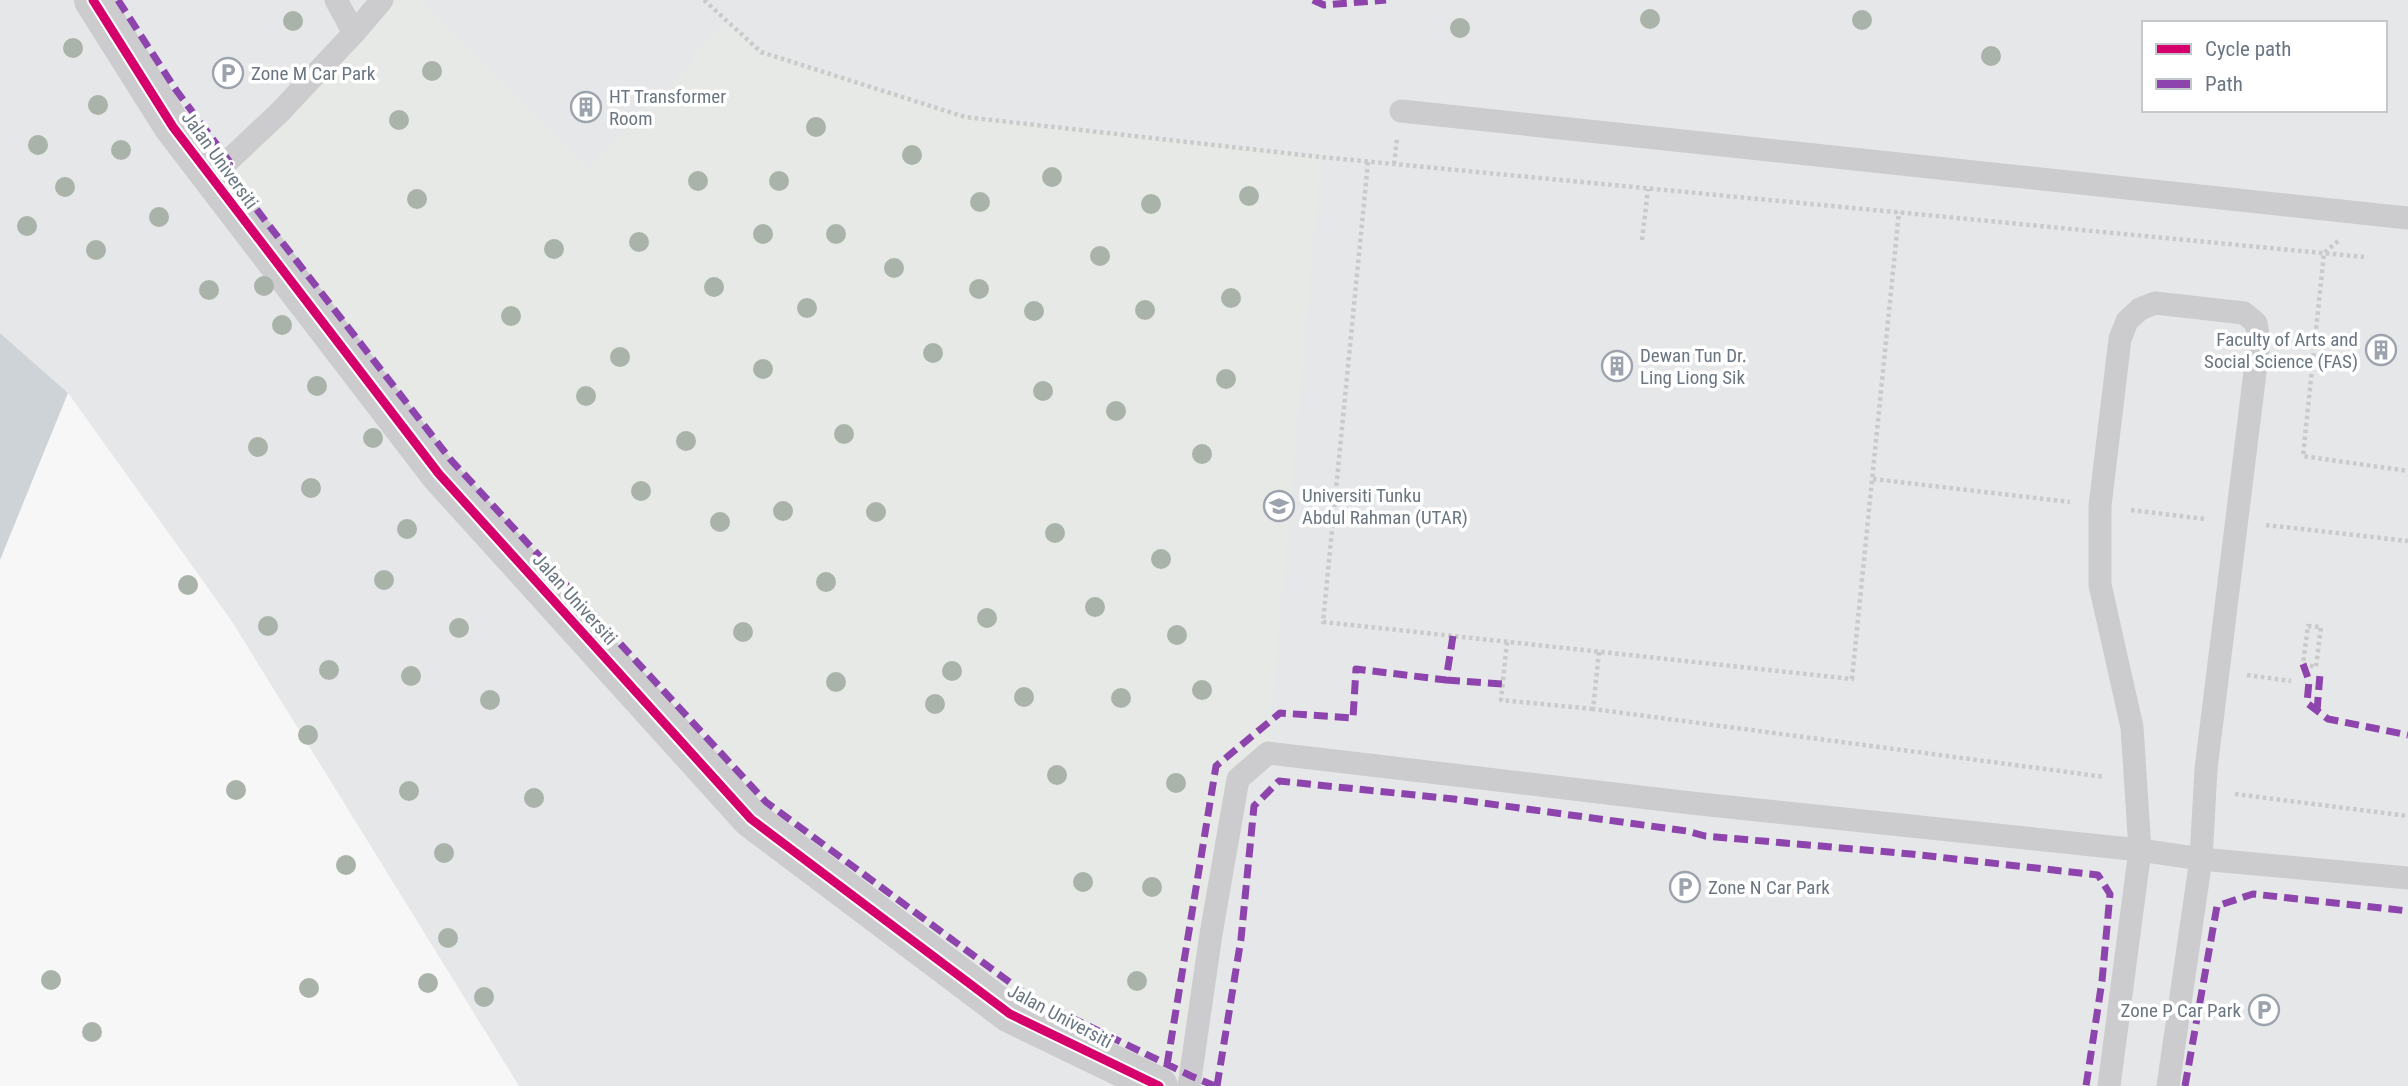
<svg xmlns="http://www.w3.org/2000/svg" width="2408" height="1086" viewBox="0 0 2408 1086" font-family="'Roboto Condensed',sans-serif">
<rect width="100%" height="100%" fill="#f7f7f7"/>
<path fill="#e6e7e8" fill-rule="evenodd" d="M0 0H2408V1086H519L231 620 68 393 0 333ZM2144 23H2385V110H2144Z"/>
<path fill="#e6e9e5" d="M389 0H422L588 170 728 22 761 52 965 117 1321 157 1268 753 1238 780 1190 1086H1159L1010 1014 751 819 210 178Z"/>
<path fill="#cdd3d6" d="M0 333 68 393 0 560Z"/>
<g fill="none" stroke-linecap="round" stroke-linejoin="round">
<path stroke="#cacacb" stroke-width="4.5" stroke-dasharray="3.5 3.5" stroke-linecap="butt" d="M704 0 761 52 965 117 1321 157 2364 257
M1368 162 1323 622 1852 679 1899 212
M1394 164 1397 139
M1642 240 1648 189
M2338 241 2324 253 2303 456 2408 471
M1873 479 2070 502
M2131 510 2205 519
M2266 525 2408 541
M2308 626 2321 627 2316 667 2303 664Z
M1507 642 1501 700 1593 709
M1599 652 1593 709 2105 777
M2247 675 2291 681
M2235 794 2408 816"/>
<path stroke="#ccccce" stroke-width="23" d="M354 33 382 0
M1401 111 2408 218
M210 178 280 112 354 33 336 0
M1189 1086 1211 934 1238 779 1268 753 1691 803 2140 850 2201 859 2408 878
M2109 1086 2140 850 2132 727 2100 585V506L2120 339 2127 321 2140 309 2155 303 2244 313 2256 323 2259 340 2206 769 2201 859 2168 1086"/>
<path stroke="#ccccce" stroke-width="38" d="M93 0 173 127 439 474 751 819 1010 1014 1159 1086"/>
<path stroke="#8e44ad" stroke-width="7" stroke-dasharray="14 7" stroke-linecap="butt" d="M118 0 176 90 229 161 240 188 451 460 766 802 1031 998 1191 1076 1215 1086
M1313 0 1324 5 1386 0
M2303 664 2309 681 2307 703 2328 719 2408 735
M1446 680 1502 684
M2317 711 2320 674
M1167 1065 1216 766 1280 713 1353 718 1356 669 1446 680 1453 636
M1217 1086 1241 939 1254 806 1279 781 1454 799 1687 831 1705 836 1911 854 2098 875 2110 894 2102 981 2086 1086
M2185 1086 2217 906 2253 894 2408 911"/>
<g stroke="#fff" stroke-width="13">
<path id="cycleway" d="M93 0 173 127 439 474 751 819 1010 1014 1159 1086"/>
</g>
<use href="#cycleway" stroke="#d6006c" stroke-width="9"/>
</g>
<g fill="#aab3a9">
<circle cx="1650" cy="19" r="10"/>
<circle cx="1862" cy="20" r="10"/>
<circle cx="293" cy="21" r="10"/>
<circle cx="1460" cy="28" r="10"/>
<circle cx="73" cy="48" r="10"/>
<circle cx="1991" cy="56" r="10"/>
<circle cx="432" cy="71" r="10"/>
<circle cx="98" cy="105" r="10"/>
<circle cx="399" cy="120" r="10"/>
<circle cx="816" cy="127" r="10"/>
<circle cx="38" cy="145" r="10"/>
<circle cx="121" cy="150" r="10"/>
<circle cx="912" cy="155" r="10"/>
<circle cx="1052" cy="177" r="10"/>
<circle cx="698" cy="181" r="10"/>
<circle cx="779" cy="181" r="10"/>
<circle cx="65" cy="187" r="10"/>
<circle cx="1249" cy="196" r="10"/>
<circle cx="417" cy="199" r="10"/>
<circle cx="980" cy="202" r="10"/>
<circle cx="1151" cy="204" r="10"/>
<circle cx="159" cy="217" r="10"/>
<circle cx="27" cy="226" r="10"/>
<circle cx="763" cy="234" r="10"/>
<circle cx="836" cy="234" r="10"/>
<circle cx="639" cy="242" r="10"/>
<circle cx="554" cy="249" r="10"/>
<circle cx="96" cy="250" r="10"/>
<circle cx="1100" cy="256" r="10"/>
<circle cx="894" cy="268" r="10"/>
<circle cx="264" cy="286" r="10"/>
<circle cx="714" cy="287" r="10"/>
<circle cx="979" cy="289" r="10"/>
<circle cx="209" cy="290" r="10"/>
<circle cx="1231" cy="298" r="10"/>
<circle cx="807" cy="308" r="10"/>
<circle cx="1145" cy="310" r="10"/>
<circle cx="1034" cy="311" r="10"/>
<circle cx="511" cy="316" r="10"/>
<circle cx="282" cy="325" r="10"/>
<circle cx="933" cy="353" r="10"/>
<circle cx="620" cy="357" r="10"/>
<circle cx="763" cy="369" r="10"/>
<circle cx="1226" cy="379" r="10"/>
<circle cx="317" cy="386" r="10"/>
<circle cx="1043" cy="391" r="10"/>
<circle cx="586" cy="396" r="10"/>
<circle cx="1116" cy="411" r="10"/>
<circle cx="844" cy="434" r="10"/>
<circle cx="373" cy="438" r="10"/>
<circle cx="686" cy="441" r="10"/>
<circle cx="258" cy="447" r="10"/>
<circle cx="1202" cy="454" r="10"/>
<circle cx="311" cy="488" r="10"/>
<circle cx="641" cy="491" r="10"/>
<circle cx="783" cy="511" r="10"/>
<circle cx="876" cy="512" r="10"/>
<circle cx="720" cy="522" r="10"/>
<circle cx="407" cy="529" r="10"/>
<circle cx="1055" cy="533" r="10"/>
<circle cx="1161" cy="559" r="10"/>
<circle cx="384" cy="580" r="10"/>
<circle cx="826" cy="582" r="10"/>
<circle cx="188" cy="585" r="10"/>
<circle cx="1095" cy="607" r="10"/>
<circle cx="987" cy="618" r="10"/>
<circle cx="268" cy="626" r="10"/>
<circle cx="459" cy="628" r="10"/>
<circle cx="743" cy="632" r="10"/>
<circle cx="1177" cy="635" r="10"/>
<circle cx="329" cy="670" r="10"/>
<circle cx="952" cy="671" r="10"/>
<circle cx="411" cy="676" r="10"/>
<circle cx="836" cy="682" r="10"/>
<circle cx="1202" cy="690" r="10"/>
<circle cx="1024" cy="697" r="10"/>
<circle cx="1121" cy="698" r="10"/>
<circle cx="490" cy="700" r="10"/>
<circle cx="935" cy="704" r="10"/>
<circle cx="308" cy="735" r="10"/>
<circle cx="1057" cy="775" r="10"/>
<circle cx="1176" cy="783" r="10"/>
<circle cx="236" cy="790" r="10"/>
<circle cx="409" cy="791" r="10"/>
<circle cx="534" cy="798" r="10"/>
<circle cx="444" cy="853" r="10"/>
<circle cx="346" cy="865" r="10"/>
<circle cx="1083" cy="882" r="10"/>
<circle cx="1152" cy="887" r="10"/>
<circle cx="448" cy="938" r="10"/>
<circle cx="51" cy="980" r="10"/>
<circle cx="1137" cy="981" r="10"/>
<circle cx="428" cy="983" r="10"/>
<circle cx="309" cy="988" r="10"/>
<circle cx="484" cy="997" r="10"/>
<circle cx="92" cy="1032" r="10"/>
</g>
<defs>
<g id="parking-ring" transform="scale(1.575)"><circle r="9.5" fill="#fff" stroke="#9ca3ac" stroke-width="1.5"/><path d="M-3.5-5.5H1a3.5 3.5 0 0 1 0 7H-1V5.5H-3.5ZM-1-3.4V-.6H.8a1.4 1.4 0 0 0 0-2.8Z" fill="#9ca3ac"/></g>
<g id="building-ring" transform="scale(1.575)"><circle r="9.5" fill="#fff" stroke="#9ca3ac" stroke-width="1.5"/><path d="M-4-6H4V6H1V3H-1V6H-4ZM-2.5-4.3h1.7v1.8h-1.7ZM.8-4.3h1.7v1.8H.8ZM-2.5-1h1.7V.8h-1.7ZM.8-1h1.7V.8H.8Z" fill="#9ca3ac"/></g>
<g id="university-ring" transform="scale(1.575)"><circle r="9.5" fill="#fff" stroke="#9ca3ac" stroke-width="1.5"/><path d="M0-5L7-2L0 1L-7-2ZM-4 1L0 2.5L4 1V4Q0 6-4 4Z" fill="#9ca3ac"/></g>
</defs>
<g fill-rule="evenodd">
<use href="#parking-ring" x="228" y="73"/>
<use href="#building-ring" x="586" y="107"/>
<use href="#building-ring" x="2381" y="350"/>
<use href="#building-ring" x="1617" y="366"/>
<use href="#university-ring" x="1279" y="506"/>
<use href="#parking-ring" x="1685" y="887"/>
<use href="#parking-ring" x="2264" y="1010"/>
</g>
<g text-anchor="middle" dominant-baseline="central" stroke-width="7" stroke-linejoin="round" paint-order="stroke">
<g font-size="19" fill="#6b7683" stroke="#fff" text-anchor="start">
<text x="251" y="73">Zone M Car Park</text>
<text x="609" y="96">HT Transformer<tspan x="609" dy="22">Room</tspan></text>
<text x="2358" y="339" text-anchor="end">Faculty of Arts and<tspan x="2358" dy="22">Social Science (FAS)</tspan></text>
<text x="1640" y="355">Dewan Tun Dr.<tspan x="1640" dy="22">Ling Liong Sik</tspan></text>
<text x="1302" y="495">Universiti Tunku<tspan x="1302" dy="22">Abdul Rahman (UTAR)</tspan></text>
<text x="1708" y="887">Zone N Car Park</text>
<text x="2241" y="1010" text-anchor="end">Zone P Car Park</text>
</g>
<g font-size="19" fill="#6b7683" stroke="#fff">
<text transform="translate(220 160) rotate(54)">Jalan Universiti</text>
<text transform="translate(575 599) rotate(48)">Jalan Universiti</text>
<text transform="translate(1060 1016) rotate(28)">Jalan Universiti</text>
</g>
</g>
<rect x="2142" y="21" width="245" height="91" fill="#ffffff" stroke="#c4c8cd" stroke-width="2"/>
<rect x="2156" y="44" width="35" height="10" fill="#d6006c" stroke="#c4c8cd" stroke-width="2"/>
<text x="2205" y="56" font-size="21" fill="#6b7683">Cycle path</text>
<rect x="2156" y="79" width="35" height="10" fill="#8e44ad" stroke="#c4c8cd" stroke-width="2"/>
<text x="2205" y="91" font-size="21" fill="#6b7683">Path</text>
</svg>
